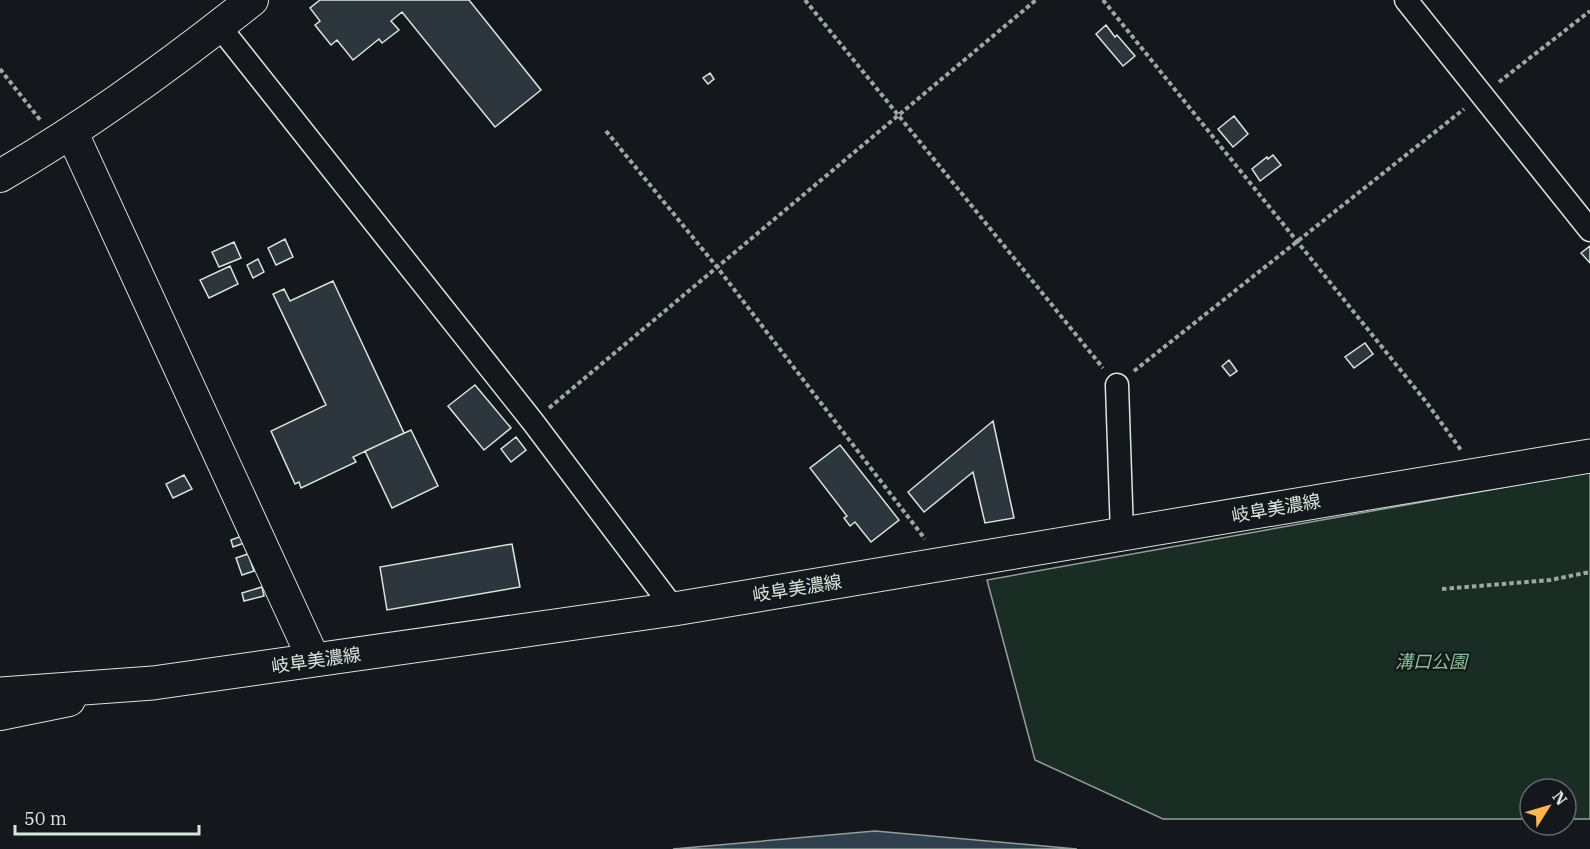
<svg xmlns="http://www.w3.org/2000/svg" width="1590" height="849" viewBox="0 0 1590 849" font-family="'IBM Plex Serif','Noto Sans JP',serif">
<rect width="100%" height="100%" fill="#14181c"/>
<path fill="#1a2d24" stroke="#939e99" stroke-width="1.5" d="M1590 472V819H1566V789H1530V819H1163L1035 760 987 580Z"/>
<path fill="#2f3f4d" stroke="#939e99" stroke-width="1.5" d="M875 831 1077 849H673Z"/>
<path fill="#2c363c" stroke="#d8e6dc" stroke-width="1.5" d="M320 0H469L541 90 495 127 402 12 391 21 399 30 382 43 379 39 353 60 337 40 331 45 315 25 320 21 310 8Z
M1106 25 1115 37 1117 35 1135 56 1123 66 1096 34Z
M710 73 714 79 708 84 703 78Z
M1234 116 1248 134 1233 147 1218 129Z
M1273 155 1281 165 1260 181 1252 169 1267 157 1268 159Z
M285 239 293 257 276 265 268 248Z
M234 242 241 258 219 267 212 252Z
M1590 246V263L1581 253Z
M258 259 264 272 253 278 247 265Z
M230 266 238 284 209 298 200 280Z
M333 281 404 433 353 457 356 462 301 488 299 482 295 484 271 431 326 405 273 294 284 289 290 301Z
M1365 343 1373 354 1354 368 1345 357Z
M1229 360 1237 371 1230 376 1222 366Z
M475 385 511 428 484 450 448 406Z
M993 421 1014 518 985 523 973 472 924 512 908 492Z
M411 430 438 486 392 508 365 451Z
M516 437 526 450 511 462 501 449Z
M840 445 899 520 871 542 855 522 850 526 844 518 847 516 810 468Z
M184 475 192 489 173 498 166 484Z
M242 536 244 543 233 547 231 540Z
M512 544 520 587 387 610 380 567Z
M248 554 254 571 242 575 236 558Z
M262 587 264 596 244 601 242 593Z"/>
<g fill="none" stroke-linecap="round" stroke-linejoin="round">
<g stroke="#d8e6dc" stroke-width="25">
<path id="street" d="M1406 0 1590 230
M219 26 533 422 674 609
M1117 385 1122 534"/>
</g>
<g stroke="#d8e6dc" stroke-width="34">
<path id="secondary" d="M72 133 314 660
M0 176C88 125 172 64 252 0
M0 714 69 700"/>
</g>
<g stroke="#d8e6dc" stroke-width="35">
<path id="primary" d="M0 694 153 683 674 609 1590 456"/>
</g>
<path stroke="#9da8a2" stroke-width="4" stroke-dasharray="4.5 3" stroke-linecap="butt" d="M805 0 1103 368
M1103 0 1427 403 1461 450
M0 69 41 121
M1499 82 1590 11
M606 131 717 267 925 539
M1134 371 1464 109
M549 408 1036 0
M1442 589 1550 580 1590 572"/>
<use href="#street" stroke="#14181c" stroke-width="22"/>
<use href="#secondary" stroke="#14181c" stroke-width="32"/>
<use href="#primary" stroke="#14181c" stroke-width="33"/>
</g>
<g text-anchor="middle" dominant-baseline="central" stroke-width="4.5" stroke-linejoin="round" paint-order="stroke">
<g font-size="18" fill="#d8e6dc" stroke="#14181c">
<text transform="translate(1276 508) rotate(-10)">岐阜美濃線</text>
<text transform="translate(797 588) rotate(-9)">岐阜美濃線</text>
<text transform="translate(316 660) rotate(-8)">岐阜美濃線</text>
</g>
<g font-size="18" font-style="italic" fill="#8ac095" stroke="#14181c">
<text x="1431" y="661">溝口公園</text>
</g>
</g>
<g transform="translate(1548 807) rotate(53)"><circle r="28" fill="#14181c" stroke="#626a69" stroke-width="1.5"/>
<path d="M0-4.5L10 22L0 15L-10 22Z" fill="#ffb74d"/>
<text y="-9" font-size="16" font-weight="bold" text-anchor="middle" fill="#d8e6dc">N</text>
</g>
<path d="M15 825v9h184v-9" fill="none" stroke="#d8e6dc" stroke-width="3"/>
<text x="24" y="825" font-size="18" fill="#d8e6dc" stroke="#14181c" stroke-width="4.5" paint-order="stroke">50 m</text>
</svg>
